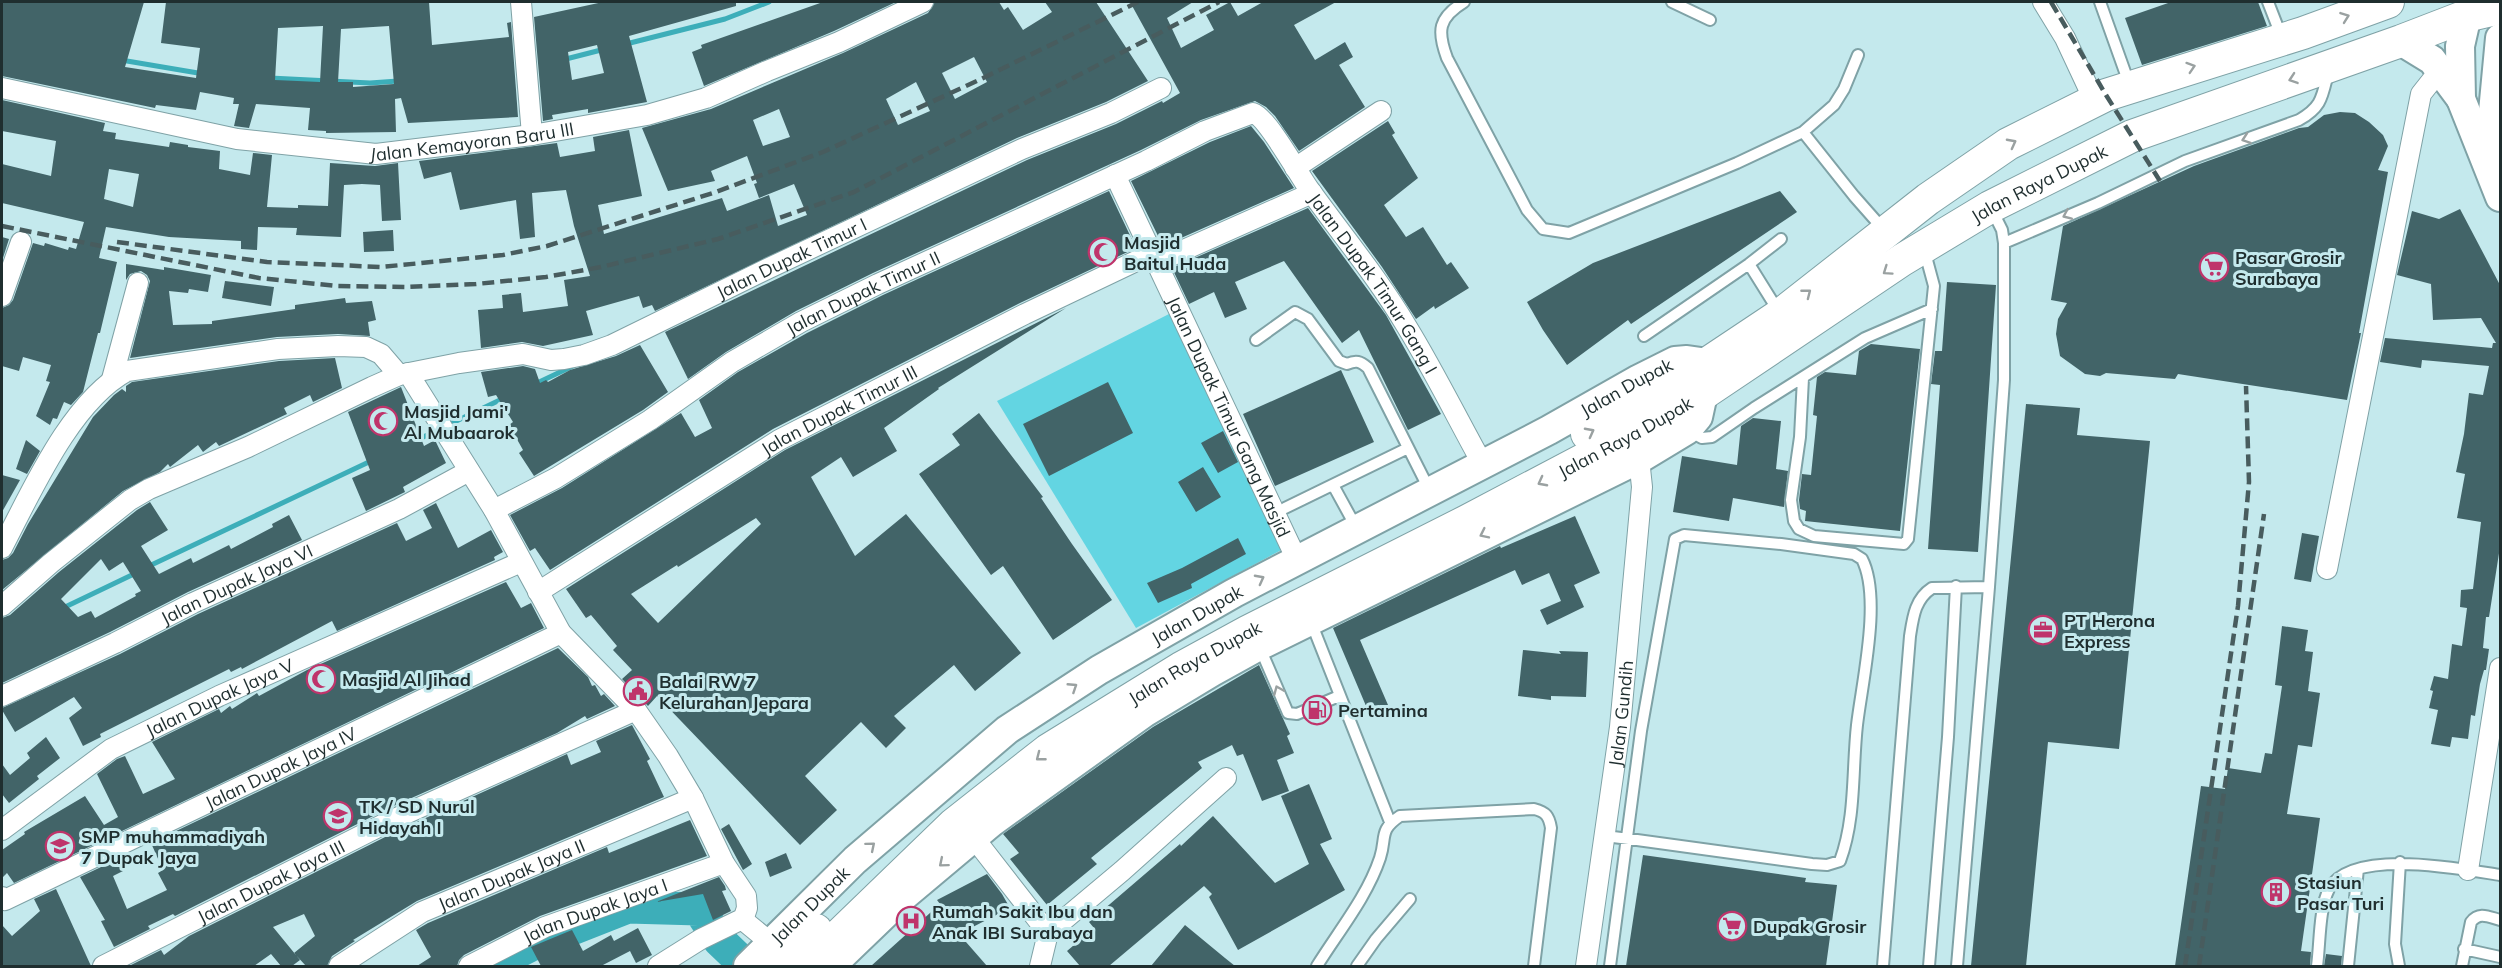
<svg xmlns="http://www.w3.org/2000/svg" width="2502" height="968" viewBox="0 0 2502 968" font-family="Mulish,sans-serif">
<rect width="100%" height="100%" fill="#c4e9ed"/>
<path fill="#63d5e2" d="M1169 314 1285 548 1136 628 997 401Z"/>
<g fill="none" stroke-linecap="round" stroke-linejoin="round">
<path stroke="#3daeb9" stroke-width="5" d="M626 44 725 19 769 2
M121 60 204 74
M562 60 605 49
M270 78 370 83 398 81
M535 384 575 365
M415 441 504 398
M147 567 371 461
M63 608 136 573"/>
<path stroke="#3daeb9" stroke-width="33" d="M490 966 529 946 628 907 699 909 719 940 746 966"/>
</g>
<path fill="#426468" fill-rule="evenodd" d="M2 2H144L125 67 196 78 200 48 161 43 166 2H429L432 45 509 37 507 23 511 22 518 117 408 123 401 98 395 99 396 132 326 133V131L308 130 310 108 256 104 249 128 234 126 239 104H233L234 98 200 92 196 110 156 105 155 108 2 76ZM323 26 320 82 275 80 278 28ZM389 26 394 84 353 87V82H338L341 29Z
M603 2H736V6L629 36 647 102 588 113V109L552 115 553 119 543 121 534 17ZM597 45 604 73 572 80 568 52Z
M823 2H896L834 31 704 86 692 52 702 48 701 45Z
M935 2H999L1004 10 1008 7 1023 30 1052 12 1045 2H1096L1148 81 1106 102 1017 138 655 311 652 305 643 308 639 296 586 311 593 335 543 346 522 342 481 348 478 310 503 308 502 295 521 293 523 312 568 306 564 280 590 276 574 226 566 190 532 193 535 237 520 239 516 200 460 210 451 172 424 179 419 161 557 143 560 157 595 151 593 137 629 130 642 196 598 205 604 234 722 198 727 211 769 195 778 226 807 215 794 184 759 198 754 184 757 183 747 156 711 171 715 181 668 191 642 128 711 109 843 53 928 13ZM974 57 987 82 955 99 942 73ZM916 82 930 111 898 125 886 99ZM779 109 790 137 763 146 753 120Z
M1130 2H1193L1167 18 1181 48 1214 30 1206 15 1230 2 1238 16 1263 2H1336L1294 25 1315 60 1345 42 1353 57 1339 65 1365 107 1299 151 1275 116 1266 107 1255 101 1201 120 1141 150 873 273 796 311 726 352 688 379 665 332 1027 160 1116 124 1162 101 1163 103 1180 93Z
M2171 2H2258L2267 26 2142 65 2125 18Z
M2 100 105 123 103 131 116 133 115 139 169 147 170 142 188 145V147L220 151 219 169 250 175 253 153 272 155 267 207 298 208V205L328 206 330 163 375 166 398 163 401 220 382 221 380 185 362 184 344 185 341 237 296 235 297 228 258 227 257 250 241 249V241L169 237 106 227 99 258 117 262 100 333H98L83 392 71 405 64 402 57 419 53 418 50 425 36 416 50 382 46 381 51 365 23 357 19 371 2 366V308L9 305 13 300 33 243 44 246 45 243 68 250 69 247 76 249 84 222 2 203V164L51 176 56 141 2 131ZM109 169 139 174 133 207 104 199Z
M2340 112 2355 113 2369 122 2383 135 2388 146 2378 170 2388 172 2359 333H2361L2347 400 2178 374 2175 379 2106 373 2100 376 2085 374 2060 356 2056 334 2058 319 2067 303 2051 300 2063 226 2194 166 2299 128 2308 127 2324 115Z
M1388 121 1395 133 1392 135 1418 178 1384 205 1406 237 1423 227 1447 265 1451 262 1469 288 1435 309 1434 306 1416 319 1382 267 1312 171Z
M1251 126 1264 142 1294 188 1163 246 1131 181 1210 142Z
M1109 191 1136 248 1020 303 773 429 550 570 535 548 530 551 510 515 562 488 681 413 695 437 712 428 699 400 738 372 807 333 883 295Z
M1780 191 1797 212 1631 324 1628 320 1567 365 1543 330 1527 302 1593 263Z
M1308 208 1386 315 1441 414 1408 430 1359 330 1342 343 1284 261 1235 282 1247 309 1225 318 1214 292 1189 304 1172 268Z
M2460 209 2500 285V547L2489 617H2486L2483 648 2489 649 2486 670H2484L2480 684 2475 716 2471 715 2468 739 2452 737 2450 747 2431 744 2438 710 2429 708 2433 691 2430 690 2434 676 2448 679 2452 644 2462 646 2467 608 2460 607 2461 590 2473 589 2481 522 2457 518 2465 474 2456 472 2464 434 2469 393 2483 395 2489 366 2422 360 2421 368 2380 362 2385 338 2492 348 2493 343H2496L2481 318 2433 320 2431 284 2397 275 2412 211 2439 219Z
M393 230 394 251 364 252 363 232Z
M2 237 9 239 2 261Z
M126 264 164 270V267L211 275 208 292 189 289 188 293 169 291 173 325 212 324V321L295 309V305L345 298 346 303 372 301 376 320 368 322 370 336 338 334 277 337 130 358 150 281 147 275 141 271 130 274 126 280Z
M225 281 274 287 271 306 222 298Z
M1947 282 1996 285 1978 552 1928 549 1940 385 1931 384 1935 351H1942Z
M1066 308 938 388 939 389 884 428 897 451 853 477 841 457 811 477 855 556 906 514 1021 653 975 691 954 665 894 716 906 728 886 748 861 722 805 776 837 810 800 845 657 696 648 706 622 679 632 670 613 650 617 646 591 615 586 618 566 589 785 450ZM756 518 761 524 658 623 631 594 677 565 678 567Z
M1871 344 1920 349 1900 531 1805 521 1806 511 1800 509 1799 500 1802 474 1811 475 1817 416 1813 415 1817 377 1825 372 1856 375 1859 351Z
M640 345 668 392 643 410 534 476 519 453 523 450 509 425 513 422 496 395 488 397 481 372 523 366 535 369 540 383 546 380 548 382 570 370 616 356Z
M335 358 342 388 313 402 310 395 284 408 287 414 219 446 216 442 203 452 198 445 170 467 168 464 160 472 123 491 2 590V560L8 558 13 553 28 524 93 417 114 395 122 389 126 392V386L132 382 279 361Z
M1341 370 1374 442 1275 486 1243 414Z
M1108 382 1133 433 1049 476 1023 424Z
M401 387 424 446 435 440 446 463 403 487 405 492 366 511 352 478 370 470 348 412Z
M2026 404 2080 408 2077 435 2150 441 2119 749 2048 742 2026 966H1971Z
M979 413 1043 497 1041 498 1072 544 1112 600 1053 640 1003 566 991 575 919 474 960 445 952 434Z
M1753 418 1781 421 1776 469 1788 471 1784 507 1733 498 1729 521 1673 512 1682 456 1737 465 1741 426Z
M1223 431 1238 462 1218 473 1201 443Z
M26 440 40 451 27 474 16 469Z
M1203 467 1221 497 1196 512 1178 482Z
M2 475 20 480 2 512Z
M150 502 168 530 141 546 159 574 191 558 193 563 229 545 231 549 273 527 272 524 289 515 302 540 188 592 110 632 2 683V618L10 615 59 572 137 510ZM101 559 109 571 123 562 141 591 135 594 136 596 95 618 91 611 78 617 61 599Z
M436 503 458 548 491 530 503 552 494 557 495 560 337 631 332 621 242 669 241 667 231 672 229 669 100 734 101 737 83 746 69 718 82 708 74 697 15 732 2 710V708L120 654 198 614 397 523 406 541 432 528 423 510Z
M1575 516 1600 573 1574 585 1584 607 1547 625 1540 610 1561 601 1549 573 1522 585 1515 570 1360 640 1388 705 1369 713 1333 628 1500 546 1501 548Z
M2302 533 2319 536 2311 582 2294 579Z
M1238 538 1246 554 1191 584 1192 588 1158 603 1147 583 1182 568Z
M506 582 521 608 531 603 544 628 14 883 7 873 2 878V850L25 834 24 832 85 796 104 825 118 817 97 774 117 759 125 756 143 794 175 779 152 742 219 709 221 713 230 706 232 709 257 693 259 696 307 670Z
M2282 626 2308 630 2305 651 2313 652 2308 691 2320 693 2312 747 2298 745 2287 814 2320 818 2301 951 2311 952 2310 966H2175L2201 786 2225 789 2228 768 2261 773 2265 753 2272 754 2282 686 2275 685Z
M558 648 588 677 592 686 595 685 601 696 604 694 615 706 587 719 585 716 557 733 387 809 175 916 173 914 148 926 150 929 114 947 101 921 105 920 80 877 120 858 125 870 113 876 127 909 167 890 158 873 163 870 151 843Z
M1523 650 1561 654 1559 651 1588 652 1586 697 1551 696V700L1518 696Z
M1259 665 1290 734 1287 736 1294 753 1277 760 1289 791 1262 801 1243 754 1237 756 1232 745 1198 762 1202 768 1091 858 1097 864 1047 905 1010 859 1019 853 1003 834 1153 727Z
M632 725 650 759 647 761 664 797 417 901 353 940 355 941 332 956 327 966H306L294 953 315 936 304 914 273 927 300 960 292 966H281L271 954 254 966H129L161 950 164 955 189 936 397 831 567 754 571 765 601 752 596 741Z
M46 737 60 758 37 776 39 779 9 803 2 794V764L10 775 30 758 27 753Z
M1309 784 1332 839 1320 844 1345 890 1238 950 1209 897 1212 894 1204 886 1109 966H1080L1067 951 1094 928 1089 922 1180 844 1181 846 1213 816 1275 883 1309 864 1281 796Z
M690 820 707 856 540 916 464 955 459 960 457 966H417L431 957 416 930 428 923 607 847 609 853Z
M729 824 752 864 743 870 721 829Z
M786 853 792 868 770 877 765 862Z
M1643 855 1806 878 1805 882 1837 885 1826 966H1626Z
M987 874 1002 894 1010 908 959 934 987 966H871L940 904 937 900Z
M719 877 725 886 726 890 722 891 731 911 713 920 703 894 656 902Z
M56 889 91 966H2V925L12 936 40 911 34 899Z
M1185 925 1225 958 1235 966H1151Z
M638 928 652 955 636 963 630 951 601 966H541L531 947 572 930 583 951 611 935 614 941Z
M2326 954 2342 956 2341 966H2324Z"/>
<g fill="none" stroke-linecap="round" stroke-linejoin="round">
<g stroke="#7fa2a6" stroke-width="14">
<path id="lane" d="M1464 2C1438 18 1437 31 1447 58L1527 210 1543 229 1569 233 1737 163 1803 132 1854 196 1884 230
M1672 2 1710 20
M2100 2 2130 86
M2268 2 2282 38
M1803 132 1834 105 1844 89 1858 55
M2004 243 2098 203 2185 161 2299 120C2322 107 2322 97 2328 73
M1749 264 1779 312
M1644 336 1749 264 1781 239
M1256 340 1295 312 1308 319 1339 361 1347 364C1356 360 1360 361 1368 368L1430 491
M1803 378 1800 437 1791 500 1794 521 1799 529 1814 536 1904 544 1908 539 1934 286 1924 249
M1687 430 1702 438 1712 437 1754 408 1865 338 1932 309
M1333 485 1356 527
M1285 508 1408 448
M1311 622 1390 822
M1260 648 1288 713 1297 714 1339 696
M1605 836 1637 840 1812 864 1827 865 1840 861C1856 818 1852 770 1857 725 1862 682 1882 598 1862 559L1854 554 1781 544 1684 535 1675 539 1641 731 1610 966
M2464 949 2500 957
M1317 966C1338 932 1367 897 1380 858 1387 837 1378 831 1400 816L1534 809C1546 812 1549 816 1551 828L1534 966
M1357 966 1376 939 1410 899
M1883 966 1910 636C1913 617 1915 599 1932 588L1989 587
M1929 966 1948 737 1956 586
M1957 966 1989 587 2004 380V243L2002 230 1992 210
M2317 966C2320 945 2319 908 2329 889 2351 847 2462 869 2500 875
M2348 966 2358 869
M2399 966 2395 944 2400 862
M2462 966 2471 922C2479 911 2489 917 2500 920"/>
</g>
<g stroke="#7fa2a6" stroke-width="22">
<g id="street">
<path d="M521 2 532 135"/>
<path d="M2043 2 2065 38 2094 100"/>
<path id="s1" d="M2 88 237 139 376 154 532 135 647 115 706 98 767 71 839 42 923 2"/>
<path d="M1295 168 1381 111"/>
<path id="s2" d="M1115 175 1297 560"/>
<path d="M1157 262 1312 193"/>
<path d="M2 296 21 242"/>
<path d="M408 373 494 510 561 633 636 710 668 756 693 798 724 863 746 896 747 908 743 920"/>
<path d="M112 379 138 283"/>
<path id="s3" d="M494 510 556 478 650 420 732 362 801 322 878 284 1146 161 1205 131 1253 113C1267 117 1299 175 1309 189 1342 235 1378 278 1407 327 1434 371 1457 418 1482 463"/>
<path d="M2 548C31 493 70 402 127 371L278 349 338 346 366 347 381 354 399 375"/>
<path d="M2327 569 2421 94 2440 70"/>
<path id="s4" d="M538 592 779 440 1025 314 1153 253"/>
<path id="s5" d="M2 606 51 563 130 500 149 489 248 447 372 387 399 375 459 363 523 354 551 360 564 359 584 355 612 345 769 268 1022 149 1111 113 1161 88"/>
<path id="s6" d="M2 696 115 643 193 603 399 509 469 471"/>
<path id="s7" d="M2 830 111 749 219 696 521 562"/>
<path d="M974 838 1048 933"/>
<path d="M2468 870 2500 668"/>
<path id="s8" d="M2 897 5 900 561 633"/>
<path d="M1048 933 1122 871 1226 778"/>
<path id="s9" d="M103 966 392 820 636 710"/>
<path id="s10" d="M339 966 422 912 693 798"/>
<path id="s11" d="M469 966 545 927 724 863"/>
<path d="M658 966 701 939 738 921 743 920 771 943"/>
<path d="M1040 966 1048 933"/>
<path id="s12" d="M1586 966 1620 727 1642 487 1639 459"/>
</g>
</g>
<g stroke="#7fa2a6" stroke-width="32">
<g id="secondary">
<path d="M2470 2 2460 46 2461 99 2500 197"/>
<path d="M2401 41 2432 60 2461 99"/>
<path d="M2488 165 2500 38"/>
<path id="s13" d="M748 966 855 860 1007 730 1099 670 1234 593 1549 430 1639 379 1675 361 1687 360 1708 363"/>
<path d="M831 966 905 895 992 822 1144 713 1212 672 1259 646 1639 459 1687 430 1698 417 1703 394"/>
</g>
</g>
<g stroke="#7fa2a6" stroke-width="34">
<g id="primary">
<path d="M1587 434 1708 363 1780 315 1928 199 2008 144 2106 95 2303 33 2388 2"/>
<path d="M778 966 816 930"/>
<path id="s14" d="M807 966 954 824 1048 750 1181 668 1247 632 1467 521 1638 431 1703 394 1902 260 1990 207 2132 136 2401 41 2466 16 2500 8"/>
</g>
</g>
<use href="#lane" stroke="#fff" stroke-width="10"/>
<use href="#street" stroke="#fff" stroke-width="20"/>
<use href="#secondary" stroke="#fff" stroke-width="28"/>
<use href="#primary" stroke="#fff" stroke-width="32"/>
<path stroke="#485c5e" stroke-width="4.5" stroke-dasharray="12 6" stroke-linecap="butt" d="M2051 2 2106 95 2160 181
M2 226 259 278 337 286 406 287 476 284 546 277 601 267 718 239 854 192 1219 2
M117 242 267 262 381 267 503 255 547 246 716 192 823 152 979 80 1138 2
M2185 966 2238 606 2249 482 2246 386
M2199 966 2264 514"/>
</g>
<defs><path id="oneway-chevron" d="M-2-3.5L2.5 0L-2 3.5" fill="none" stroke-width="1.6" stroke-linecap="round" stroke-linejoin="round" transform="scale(1.5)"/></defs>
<g stroke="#9aa1a1">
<use href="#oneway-chevron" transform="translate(2345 17) rotate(-20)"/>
<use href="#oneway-chevron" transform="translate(2191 67) rotate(-18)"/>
<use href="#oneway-chevron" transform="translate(2293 79) rotate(161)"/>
<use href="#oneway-chevron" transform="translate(2246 139) rotate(161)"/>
<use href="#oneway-chevron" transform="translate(2012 143) rotate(-28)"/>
<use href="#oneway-chevron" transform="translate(2067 215) rotate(157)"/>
<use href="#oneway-chevron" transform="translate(1887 271) rotate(145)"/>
<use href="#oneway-chevron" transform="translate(1807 293) rotate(-38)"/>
<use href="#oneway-chevron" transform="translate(1590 432) rotate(-28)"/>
<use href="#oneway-chevron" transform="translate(1542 482) rotate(152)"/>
<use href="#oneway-chevron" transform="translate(1484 534) rotate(154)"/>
<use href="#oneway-chevron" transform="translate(1260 579) rotate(-28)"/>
<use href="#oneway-chevron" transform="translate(1073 687) rotate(-33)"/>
<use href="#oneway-chevron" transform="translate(1278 690) rotate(-113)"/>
<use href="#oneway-chevron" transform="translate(1040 757) rotate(142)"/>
<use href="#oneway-chevron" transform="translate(871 846) rotate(-40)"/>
<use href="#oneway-chevron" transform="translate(943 863) rotate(140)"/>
</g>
<defs>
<g id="mosque-ring" transform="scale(1.5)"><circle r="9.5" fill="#c4e9ed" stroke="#bf346b" stroke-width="1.5"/><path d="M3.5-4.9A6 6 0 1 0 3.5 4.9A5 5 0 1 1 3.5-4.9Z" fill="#bf346b"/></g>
<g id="supermarket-ring" transform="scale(1.5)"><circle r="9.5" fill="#c4e9ed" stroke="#bf346b" stroke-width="1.5"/><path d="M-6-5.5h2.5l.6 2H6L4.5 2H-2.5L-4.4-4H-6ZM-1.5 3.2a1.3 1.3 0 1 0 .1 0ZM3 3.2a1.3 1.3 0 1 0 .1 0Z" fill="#bf346b"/></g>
<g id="office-ring" transform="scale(1.5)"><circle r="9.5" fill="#c4e9ed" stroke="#bf346b" stroke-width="1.5"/><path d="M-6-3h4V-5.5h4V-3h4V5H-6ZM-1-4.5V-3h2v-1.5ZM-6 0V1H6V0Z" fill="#bf346b"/></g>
<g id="civic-ring" transform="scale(1.5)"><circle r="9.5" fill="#c4e9ed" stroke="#bf346b" stroke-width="1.5"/><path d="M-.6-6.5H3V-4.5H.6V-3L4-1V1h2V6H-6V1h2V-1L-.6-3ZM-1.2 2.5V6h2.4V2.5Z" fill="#bf346b"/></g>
<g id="fuel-ring" transform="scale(1.5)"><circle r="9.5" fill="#c4e9ed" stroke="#bf346b" stroke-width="1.5"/><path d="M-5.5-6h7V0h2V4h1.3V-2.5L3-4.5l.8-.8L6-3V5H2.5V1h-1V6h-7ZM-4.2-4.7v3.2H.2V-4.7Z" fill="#bf346b"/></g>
<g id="school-ring" transform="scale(1.5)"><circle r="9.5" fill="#c4e9ed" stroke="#bf346b" stroke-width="1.5"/><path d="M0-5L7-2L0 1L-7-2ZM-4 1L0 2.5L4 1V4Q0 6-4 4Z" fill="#bf346b"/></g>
<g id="building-ring" transform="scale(1.5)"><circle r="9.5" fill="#c4e9ed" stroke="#bf346b" stroke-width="1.5"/><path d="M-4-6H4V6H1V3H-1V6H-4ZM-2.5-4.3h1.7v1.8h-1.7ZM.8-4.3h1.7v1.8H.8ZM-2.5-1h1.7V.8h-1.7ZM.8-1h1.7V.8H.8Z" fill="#bf346b"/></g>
<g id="hospital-ring" transform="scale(1.5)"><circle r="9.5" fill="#c4e9ed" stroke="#bf346b" stroke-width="1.5"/><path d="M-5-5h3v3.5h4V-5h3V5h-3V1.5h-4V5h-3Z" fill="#bf346b"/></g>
</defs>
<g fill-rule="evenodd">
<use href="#mosque-ring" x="1103" y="252"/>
<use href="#supermarket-ring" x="2214" y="267"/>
<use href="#mosque-ring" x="383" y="421"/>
<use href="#office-ring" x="2043" y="630"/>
<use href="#mosque-ring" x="321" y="679"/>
<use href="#civic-ring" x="638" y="691"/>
<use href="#fuel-ring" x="1317" y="710"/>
<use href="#school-ring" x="338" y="816"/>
<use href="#school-ring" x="60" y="846"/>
<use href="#building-ring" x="2276" y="892"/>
<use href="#hospital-ring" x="911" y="921"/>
<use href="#supermarket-ring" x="1732" y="926"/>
</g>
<g text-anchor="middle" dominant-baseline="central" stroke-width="6" stroke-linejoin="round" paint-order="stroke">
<g font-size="18" fill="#1f2e2f" stroke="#c4e9ed">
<text stroke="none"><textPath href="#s1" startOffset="477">Jalan Kemayoran Baru III</textPath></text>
<text stroke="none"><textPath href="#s14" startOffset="1467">Jalan Raya Dupak</textPath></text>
<text stroke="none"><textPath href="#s5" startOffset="880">Jalan Dupak Timur I</textPath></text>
<text stroke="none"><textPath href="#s3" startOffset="1068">Jalan Dupak Timur Gang I</textPath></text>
<text stroke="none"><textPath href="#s3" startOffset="429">Jalan Dupak Timur II</textPath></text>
<text stroke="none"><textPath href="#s13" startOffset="1059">Jalan Dupak</textPath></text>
<text stroke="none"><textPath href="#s4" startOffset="352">Jalan Dupak Timur III</textPath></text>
<text stroke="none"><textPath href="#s2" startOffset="267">Jalan Dupak Timur Gang Masjid</textPath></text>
<text stroke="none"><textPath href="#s14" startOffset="981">Jalan Raya Dupak</textPath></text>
<text stroke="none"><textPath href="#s6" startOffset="260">Jalan Dupak Jaya VI</textPath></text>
<text stroke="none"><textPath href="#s13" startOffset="573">Jalan Dupak</textPath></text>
<text stroke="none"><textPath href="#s14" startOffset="495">Jalan Raya Dupak</textPath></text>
<text stroke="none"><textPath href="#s7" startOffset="256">Jalan Dupak Jaya V</textPath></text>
<text stroke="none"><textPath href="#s12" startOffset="255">Jalan Gundih</textPath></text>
<text stroke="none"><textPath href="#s8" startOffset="310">Jalan Dupak Jaya IV</textPath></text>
<text stroke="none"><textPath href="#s10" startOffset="196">Jalan Dupak Jaya II</textPath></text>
<text stroke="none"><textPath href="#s9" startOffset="188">Jalan Dupak Jaya III</textPath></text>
<text stroke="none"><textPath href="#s13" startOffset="87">Jalan Dupak</textPath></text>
<text stroke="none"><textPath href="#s11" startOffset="138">Jalan Dupak Jaya I</textPath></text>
</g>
<g font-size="18" font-weight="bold" fill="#1f2e2f" stroke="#c4e9ed" text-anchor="start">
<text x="1124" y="242">Masjid<tspan x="1124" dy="21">Baitul Huda</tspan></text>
<text x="2235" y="257">Pasar Grosir<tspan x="2235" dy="21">Surabaya</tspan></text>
<text x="404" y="411">Masjid Jami'<tspan x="404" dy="21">Al Mubaarok</tspan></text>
<text x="2064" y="620">PT Herona<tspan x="2064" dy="21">Express</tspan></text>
<text x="342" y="679">Masjid Al Jihad</text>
<text x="659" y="681">Balai RW 7<tspan x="659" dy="21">Kelurahan Jepara</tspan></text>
<text x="1338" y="710">Pertamina</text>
<text x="359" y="806">TK / SD Nurul<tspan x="359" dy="21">Hidayah I</tspan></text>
<text x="81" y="836">SMP muhammadiyah<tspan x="81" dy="21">7 Dupak Jaya</tspan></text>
<text x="2297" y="882">Stasiun<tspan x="2297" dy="21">Pasar Turi</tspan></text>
<text x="932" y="911">Rumah Sakit Ibu dan<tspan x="932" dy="21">Anak IBI Surabaya</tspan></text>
<text x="1753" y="926">Dupak Grosir</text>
</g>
</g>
<rect width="2502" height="968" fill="none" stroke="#1f2e2f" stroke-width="6"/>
</svg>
